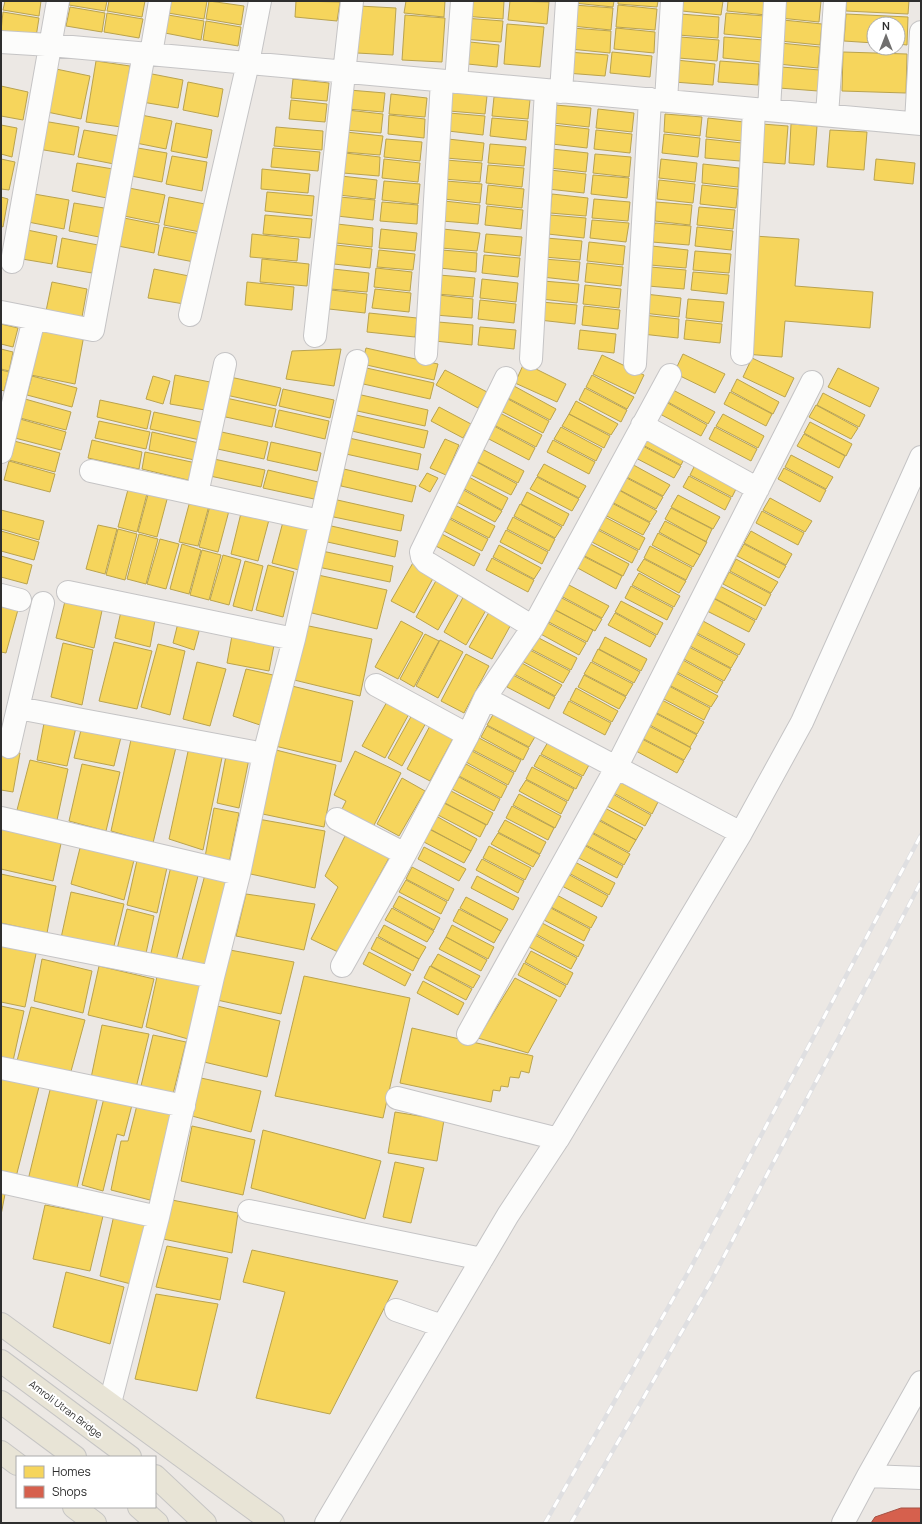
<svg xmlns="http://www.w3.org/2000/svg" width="922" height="1524" viewBox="0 0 922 1524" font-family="Manrope,sans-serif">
<rect width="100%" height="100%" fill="#ece8e4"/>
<path fill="#f6d55c" stroke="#baa34e" d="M5 1H41L39 16 3 10Z
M70 1H107L105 11 69 5Z
M109 1H145L142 17 107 11Z
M170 1H207L204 19 168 13Z
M209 1 244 6 241 25 206 19Z
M296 1 340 2 337 21 295 17Z
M406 1H445L444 17 404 13Z
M465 1H504L503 19 463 16Z
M510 1 549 2 547 24 508 20Z
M574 1H614L613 7 574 3Z
M618 1H658L657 7 618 4Z
M683 1H723L721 15 682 11Z
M728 1H767L766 15 727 11Z
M781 1H821L819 22 780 18Z
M846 1H909L908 14 846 11Z
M574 5 613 8 611 30 572 26Z
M618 5 657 9 655 30 616 27Z
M359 6 396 8 393 55 357 53Z
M70 7 105 13 102 32 66 26Z
M3 12 39 18 36 37 1 31Z
M107 13 143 19 139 38 104 32Z
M726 13 765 16 764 38 724 34Z
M680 14 719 17 718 38 678 35Z
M846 14 908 17 907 45 898 44V24H874V43L844 41Z
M168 15 204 21 201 40 165 33Z
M405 15 445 18 442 62 402 60Z
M464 18 503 21 501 42 462 39Z
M783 20 822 24 820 45 780 41Z
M206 21 241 27 238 46 203 40Z
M507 24 544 27 540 67 504 64Z
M572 28 611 31 610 53 570 49Z
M616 28 655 32 654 53 614 49Z
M680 37 719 40 717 61 678 58Z
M724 37 764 40 762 62 723 58Z
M460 41 499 45 497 67 458 63Z
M780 43 820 47 818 68 778 64Z
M568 52 608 55 605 76 566 73Z
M612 52 652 56 650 77 610 73Z
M843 52 907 54 906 93 842 91Z
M676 60 715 64 713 85 674 82Z
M96 61 130 66 121 127 86 122Z
M720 61 759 64 758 85 718 82Z
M781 67 820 70 818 91 779 88Z
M56 69 90 76 81 119 47 112Z
M147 73 183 80 178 108 142 102Z
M293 79 329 83 327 101 291 98Z
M188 82 223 89 218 117 183 110Z
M1 86 28 92 23 120 1 116Z
M349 90 385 93 383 112 347 109Z
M451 92 487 96 485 114 449 111Z
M391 94 427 98 425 117 389 114Z
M494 97 530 100 528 119 492 116Z
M291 100 327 104 325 122 289 119Z
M555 105 591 108 589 127 553 123Z
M598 109 634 113 632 132 596 128Z
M347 110 383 114 381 133 345 130Z
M449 113 485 116 483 135 448 131Z
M136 114 172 121 166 149 131 142Z
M665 114 702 117 700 136 664 132Z
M389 115 425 119 424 138 388 134Z
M492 118 528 121 526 140 490 136Z
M708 118 744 122 742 141 706 137Z
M43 121 79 127 74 155 38 149Z
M176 123 212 130 207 158 171 151Z
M762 124 788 126 785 164 759 162Z
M791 124 817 126 814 165 789 163Z
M1 125 17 128 12 157 1 154Z
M553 125 589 129 587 148 552 144Z
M276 127 323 131 322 150 274 146Z
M84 130 119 136 114 164 78 157Z
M596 130 632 134 630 153 594 149Z
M830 130 867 132 864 170 827 167Z
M346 132 383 136 380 155 344 152Z
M664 134 700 138 698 157 662 153Z
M386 139 422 142 420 161 384 157Z
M448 139 484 143 482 161 446 158Z
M706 139 742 143 740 161 705 158Z
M490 144 526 147 524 166 488 163Z
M132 147 167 153 162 182 126 175Z
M273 148 320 152 318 171 271 167Z
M552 149 588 153 586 172 550 168Z
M345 153 380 157 379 176 343 173Z
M595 154 631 157 629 177 593 173Z
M172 156 207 162 202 191 166 184Z
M1 159 15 162 9 190 1 189Z
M384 159 420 163 418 182 382 178Z
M661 159 697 163 695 182 659 178Z
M876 159 915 163 913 184 874 180Z
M446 160 482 163 480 182 444 179Z
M77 163 113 169 107 198 72 191Z
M703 164 739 168 738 187 702 183Z
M488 165 524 168 522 187 486 183Z
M262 169 310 174 308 193 261 189Z
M550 170 586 174 584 193 548 189Z
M593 175 629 178 627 198 591 194Z
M341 176 377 180 375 199 339 195Z
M659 180 695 184 693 203 657 199Z
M384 181 420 184 418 204 382 200Z
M446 181 482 184 480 203 444 199Z
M488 185 524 189 522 208 486 204Z
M702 185 738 189 736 208 700 204Z
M129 188 165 195 159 223 124 216Z
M267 192 314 196 312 216 265 211Z
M34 194 69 200 64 229 28 222Z
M552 194 588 198 586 216 550 213Z
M1 197 8 199 3 227 1 226Z
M169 197 205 204 200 232 164 225Z
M339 197 375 200 373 220 337 216Z
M594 199 630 202 628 221 592 218Z
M444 201 480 205 478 224 442 221Z
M382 202 418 205 417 224 380 221Z
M656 202 692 205 690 225 655 221Z
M74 203 110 209 104 238 69 231Z
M487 206 523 210 521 229 485 225Z
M699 207 735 210 733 229 697 225Z
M265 215 312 219 310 238 263 234Z
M550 215 586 218 584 238 548 234Z
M124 218 159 225 154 253 118 246Z
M592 220 629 223 626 242 590 238Z
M655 223 691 226 689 245 652 242Z
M337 224 373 228 372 247 336 243Z
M164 227 200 234 194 262 158 255Z
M697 227 733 231 731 250 695 246Z
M22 229 57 236 52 264 16 258Z
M381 229 417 233 415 251 379 248Z
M443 229 480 233 477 251 441 248Z
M252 234 299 239 297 261 250 257Z
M486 234 522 237 520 256 484 252Z
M754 236 799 239 795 286 873 292 870 328 785 321 782 357 745 354Z
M62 238 98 245 92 273 57 267Z
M546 238 582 241 580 260 544 257Z
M589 242 625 246 623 265 587 261Z
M336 245 372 249 370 268 334 264Z
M652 246 688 250 686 268 650 265Z
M379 250 415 254 413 270 377 267Z
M442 250 477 253 476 272 440 268Z
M695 251 731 254 729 273 693 270Z
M484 255 520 258 518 277 482 273Z
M262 259 309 264 307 286 260 282Z
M544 259 580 262 578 281 542 277Z
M587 263 623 267 621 286 585 282Z
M650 267 686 270 684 289 648 286Z
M376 268 412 272 410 291 374 287Z
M154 269 189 276 184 304 148 298Z
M333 269 369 273 367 292 330 289Z
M693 272 729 275 727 294 691 290Z
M439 275 475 278 473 297 437 294Z
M482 279 518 283 516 302 480 298Z
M543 281 579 284 577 303 541 299Z
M52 282 87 289 82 317 46 311Z
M247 282 294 287 292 310 245 305Z
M585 285 621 289 619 308 583 304Z
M375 289 411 293 409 312 372 308Z
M331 290 367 294 365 313 329 309Z
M645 294 681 298 679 317 643 313Z
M438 295 473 299 472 318 435 315Z
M688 299 724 302 722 322 686 318Z
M480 300 516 304 514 323 478 319Z
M541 302 577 305 575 324 539 320Z
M584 306 620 310 618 329 582 325Z
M369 313 417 318 415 337 367 332Z
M643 315 679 319 678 338 642 334Z
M686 320 722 324 720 343 684 339Z
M438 322 473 325 472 345 435 341Z
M1 324 18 328 13 347 1 344Z
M40 327 84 335 75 384 31 375Z
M480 327 516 330 514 349 478 345Z
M580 330 616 334 614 353 578 349Z
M366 348 438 364 434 380 362 364Z
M1 349 13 352 9 371 1 369Z
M341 349 334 386 286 379 292 351Z
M683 354 725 374 715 393 674 373Z
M602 355 644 375 635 394 593 374Z
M752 358 794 378 785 397 743 377Z
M524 363 566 384 557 402 515 383Z
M362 367 434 383 430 399 359 383Z
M838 368 879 388 870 407 828 387Z
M1 370 9 372 4 391 1 390Z
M445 370 487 392 478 408 436 385Z
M175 375 210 382 205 410 170 404Z
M592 375 634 397 627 409 586 387Z
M32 376 77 388 72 407 27 395Z
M153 376 170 381 163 404 146 399Z
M230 377 281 388 276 406 226 395Z
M737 379 779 402 773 414 731 391Z
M514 386 556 409 550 420 508 398Z
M585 388 627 410 621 422 579 400Z
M283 389 334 400 330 418 279 406Z
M673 390 715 412 708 424 666 401Z
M730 392 772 414 766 426 724 404Z
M823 393 865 415 859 427 817 405Z
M357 394 428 410 425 426 353 410Z
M226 398 276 409 272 427 221 416Z
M25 399 71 412 66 430 20 418Z
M508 399 549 421 543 433 501 411Z
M100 400 151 411 147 429 97 417Z
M576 401 618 424 611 435 569 414Z
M666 402 707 425 701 436 660 414Z
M816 405 858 428 851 439 809 417Z
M439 407 471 424 463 438 431 421Z
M279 410 329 421 325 439 275 427Z
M154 412 205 423 200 440 150 429Z
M500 413 542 435 536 447 494 425Z
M569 414 610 436 604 448 562 426Z
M723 414 764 436 758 448 716 426Z
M356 415 428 431 424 448 352 431Z
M20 419 66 432 61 450 15 438Z
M99 421 150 432 146 449 95 438Z
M810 422 852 444 846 456 804 433Z
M494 426 535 448 529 460 487 438Z
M561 427 602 449 596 461 554 439Z
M715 427 757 449 751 461 709 439Z
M217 431 268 442 264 459 213 448Z
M646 431 687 453 681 465 639 443Z
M152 432 203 444 199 461 149 450Z
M804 434 845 456 839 468 797 446Z
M349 438 421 454 418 470 346 454Z
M445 439 459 445 446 475 430 468Z
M92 440 142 452 139 469 88 458Z
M553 440 595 462 589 474 547 452Z
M14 441 60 453 55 472 9 460Z
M271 442 321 453 317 471 267 460Z
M639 444 681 466 674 478 632 456Z
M482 449 524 471 518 483 476 461Z
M145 452 196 463 192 481 142 469Z
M791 455 833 477 826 489 785 467Z
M214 459 265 470 261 487 210 476Z
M9 461 55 474 50 492 4 480Z
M475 461 517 484 511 495 469 474Z
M628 462 670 485 663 496 621 474Z
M696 463 738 485 732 497 690 475Z
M544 464 586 486 579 498 537 476Z
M784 468 826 490 820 502 778 479Z
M344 469 416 486 412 502 341 486Z
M268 470 318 482 314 499 263 488Z
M427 473 438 478 430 492 419 486Z
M621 475 663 497 656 509 614 487Z
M467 476 508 498 502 510 461 487Z
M689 476 731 498 725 510 683 487Z
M537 477 579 499 572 511 530 489Z
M130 482 149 486 137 532 118 527Z
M150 487 169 492 157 537 138 532Z
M460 488 502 511 495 522 453 500Z
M615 488 657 511 650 522 608 500Z
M527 492 569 514 563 526 521 504Z
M678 495 720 517 713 529 671 507Z
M191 497 210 502 198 546 179 542Z
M770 498 812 521 805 532 763 510Z
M333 499 404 515 401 531 329 516Z
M608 501 650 523 643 535 601 513Z
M211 502 230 507 218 552 199 547Z
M453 504 495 526 489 538 447 516Z
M520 504 562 527 555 538 514 516Z
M671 508 712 529 706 542 665 519Z
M242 509 270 516 258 561 231 554Z
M1 510 44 521 39 540 1 529Z
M762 511 804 533 798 545 756 523Z
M603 516 645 538 639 550 597 528Z
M446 517 488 539 482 551 440 529Z
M513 517 555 539 549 551 507 529Z
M284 518 311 525 299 570 272 563Z
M665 521 707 542 700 555 659 532Z
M98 525 117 529 105 574 86 569Z
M327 525 398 541 395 557 323 541Z
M118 529 137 534 125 580 106 575Z
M596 529 638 551 632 563 590 541Z
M506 530 548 552 542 564 500 542Z
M1 531 39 542 34 560 1 551Z
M751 531 792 554 786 565 744 543Z
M438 532 480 554 474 566 432 544Z
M658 533 700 555 693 567 652 545Z
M139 534 158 539 146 584 127 579Z
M160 539 179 544 166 589 147 584Z
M587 542 629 564 623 576 581 554Z
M182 544 201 550 189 594 170 589Z
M744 544 786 566 779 578 737 556Z
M499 545 541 568 534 579 493 557Z
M650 546 692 568 686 580 644 558Z
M202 550 221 555 209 600 190 595Z
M322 551 393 566 390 582 318 567Z
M223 555 241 560 229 605 210 600Z
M581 555 622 576 616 589 574 566Z
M1 556 32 565 27 584 1 577Z
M492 558 534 580 528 592 486 570Z
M644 559 686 581 679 593 637 570Z
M736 559 778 582 771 593 730 571Z
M245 561 263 566 252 611 233 606Z
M414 561 436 573 414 613 391 601Z
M268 565 294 572 283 617 256 610Z
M729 572 771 594 765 606 723 584Z
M639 573 680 596 674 607 632 585Z
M318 575 387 590 377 629 308 612Z
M438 577 461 590 438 630 416 617Z
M567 584 609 606 602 618 561 596Z
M631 586 673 608 667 620 625 598Z
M720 586 762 608 756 620 714 598Z
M466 592 489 605 466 645 444 632Z
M66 597 103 606 94 648 56 638Z
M560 597 602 619 595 631 554 609Z
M713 598 755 621 749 632 707 611Z
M621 601 663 623 657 635 615 612Z
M1 603 19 606 6 653 1 652Z
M122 607 156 615 150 647 115 638Z
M492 607 514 619 492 659 469 647Z
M551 608 593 630 587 642 545 620Z
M615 613 656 636 650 647 608 625Z
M179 619 201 624 194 650 173 643Z
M401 621 423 633 398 679 375 667Z
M544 621 586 643 579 655 537 632Z
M703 621 745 644 739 655 697 633Z
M304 625 372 639 360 696 290 679Z
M233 630 275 640 269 671 227 663Z
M425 634 439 641 414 687 400 679Z
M696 634 738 656 731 668 690 646Z
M535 636 577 658 571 670 529 648Z
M605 637 647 659 641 671 599 649Z
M440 640 463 652 438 698 416 686Z
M114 642 152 651 137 709 99 701Z
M63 643 93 650 82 705 51 697Z
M158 644 185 651 170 715 141 707Z
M689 647 731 669 724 681 682 658Z
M528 649 570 671 563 683 522 661Z
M598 649 640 672 634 683 592 661Z
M466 654 489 666 464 713 441 701Z
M681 659 723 682 717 693 675 671Z
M197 662 226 669 210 726 183 719Z
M520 662 562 685 555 696 514 674Z
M591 662 633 684 626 696 584 674Z
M246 669 273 675 260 725 233 716Z
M676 673 718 696 711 707 669 685Z
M513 675 555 697 549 709 507 687Z
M584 675 626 697 619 709 578 687Z
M288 685 353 701 341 762 275 746Z
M669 686 710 708 704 720 662 698Z
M576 688 618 711 612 722 570 700Z
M388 700 410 712 385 758 362 746Z
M662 700 704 722 697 734 655 712Z
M569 701 611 723 605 735 563 713Z
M413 713 427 721 402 766 388 758Z
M494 713 536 735 529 747 487 725Z
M655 713 697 735 690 747 648 724Z
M45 718 77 723 67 766 37 760Z
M432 722 455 735 430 781 407 769Z
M82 726 122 733 114 766 74 758Z
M487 726 529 748 523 760 481 737Z
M649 726 691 748 684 760 642 738Z
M132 735 177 743 153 843 111 831Z
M479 738 521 760 515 772 473 750Z
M642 739 684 761 677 773 636 751Z
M548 742 589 765 583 776 541 754Z
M189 747 223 753 203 850 169 839Z
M272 749 336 765 324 827 258 813Z
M1 750 20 753 13 792 1 790Z
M355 751 401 773 372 829 340 813 346 801 334 795Z
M472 751 514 773 508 785 466 762Z
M540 755 582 777 576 789 534 766Z
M226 756 249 759 239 808 217 803Z
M30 760 68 769 57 820 17 810Z
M82 764 120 772 106 831 69 821Z
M466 764 507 786 501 798 459 776Z
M532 767 574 789 568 801 526 779Z
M459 777 500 799 494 811 452 789Z
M402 778 425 791 399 836 377 824Z
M526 780 567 802 561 814 519 791Z
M616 780 658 802 652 814 610 791Z
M451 791 493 813 487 825 445 803Z
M609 792 651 815 645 826 603 804Z
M519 794 561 816 555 828 513 805Z
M444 803 486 825 480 837 438 815Z
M512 806 554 828 548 840 506 818Z
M601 806 643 828 636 840 595 817Z
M214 808 239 813 229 863 205 857Z
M436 816 477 839 471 851 430 829Z
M594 818 636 840 629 852 588 830Z
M258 819 325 831 315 888 246 873Z
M505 820 546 842 540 854 498 832Z
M1 826 62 839 53 881 1 869Z
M429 829 471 851 464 863 422 841Z
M588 831 630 854 624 865 582 843Z
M498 833 540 855 533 867 491 844Z
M345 836 390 856 338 952 311 939 338 887 325 876Z
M81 844 135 856 124 900 71 884Z
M582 844 623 866 617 878 575 856Z
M489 846 531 868 525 880 483 858Z
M424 847 466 869 459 881 418 859Z
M138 856 168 863 157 913 127 905Z
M482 859 524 881 518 893 476 870Z
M573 861 615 883 609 895 567 872Z
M171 866 199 872 176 961 151 953Z
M412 867 454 889 448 901 406 879Z
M206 871 228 877 206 965 182 960Z
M566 873 608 896 602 907 560 885Z
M1 874 56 886 47 933 1 923Z
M477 876 519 898 513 910 471 888Z
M406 880 447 902 441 914 399 892Z
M71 892 124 904 113 950 61 938Z
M246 894 315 904 304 950 236 936Z
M555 894 597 917 591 928 549 906Z
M399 896 440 918 434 930 393 907Z
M466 897 508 919 501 931 460 908Z
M549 907 590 929 584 941 542 919Z
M392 908 434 931 427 942 385 920Z
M127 909 154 916 145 958 117 949Z
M459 909 501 931 494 943 453 921Z
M542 923 584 945 578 957 536 934Z
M384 925 426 947 419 959 378 936Z
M452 925 494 947 488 959 446 937Z
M535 935 577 958 571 969 529 947Z
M377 937 419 959 413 971 371 949Z
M446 937 487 960 481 971 439 949Z
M1 942 37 949 25 1007 1 1002Z
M230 950 294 962 281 1014 217 1000Z
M531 951 573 973 567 985 525 962Z
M369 952 411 974 405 986 363 964Z
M438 954 480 976 473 988 431 966Z
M42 959 92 971 83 1013 34 1001Z
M524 963 566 986 560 997 518 975Z
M99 966 154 979 142 1028 88 1015Z
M430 966 472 989 466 1000 424 978Z
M158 972 202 981 188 1039 146 1027Z
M304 976 410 998 383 1118 275 1096Z
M515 978 557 1000 528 1053 478 1038Z
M423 981 464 1003 458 1015 417 993Z
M1 1006 24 1011 13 1061 1 1058Z
M217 1006 280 1021 267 1077 204 1062Z
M31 1007 85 1020 70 1075 17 1061Z
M102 1025 149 1034 136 1088 91 1078Z
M412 1028 533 1056 529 1073 521 1071 519 1078 510 1077 508 1087 501 1086 500 1091 493 1090 491 1102 400 1083Z
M153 1035 186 1042 173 1094 141 1086Z
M1 1075 40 1083 16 1177 1 1174Z
M201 1078 261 1091 251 1132 192 1116Z
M51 1086 98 1096 77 1188 28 1180Z
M104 1098 132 1105 124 1136 117 1134 103 1191 82 1185Z
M138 1101 173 1108 150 1200 111 1190 121 1141H128Z
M395 1112 444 1120 437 1161 388 1153Z
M192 1126 255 1140 243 1195 181 1181Z
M263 1130 381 1161 365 1219 251 1188Z
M395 1162 424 1168 411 1223 383 1217Z
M1 1188 6 1189 1 1215Z
M172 1200 238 1213 232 1253 163 1239Z
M45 1205 103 1216 90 1271 33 1259Z
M114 1215 146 1223 131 1284 100 1276Z
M167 1246 228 1258 220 1300 156 1287Z
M252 1250 398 1281 330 1414 256 1398 285 1292 243 1282Z
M66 1272 124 1287 110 1344 53 1327Z
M156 1294 218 1304 197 1391 135 1379Z"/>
<path fill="#d6604d" stroke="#a45144" d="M901 1508H921V1523H871L875 1517Z"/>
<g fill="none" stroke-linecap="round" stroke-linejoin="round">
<g stroke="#c5c4c5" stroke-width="24">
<path id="minor" d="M1 42 50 45 921 124
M151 54 160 1
M456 82 462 1
M561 92 567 1
M666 101 672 1
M769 110 775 1
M827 115 835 1
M916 123 921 32
M12 262 58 1
M1 312 93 330 144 54
M190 315 248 63 260 1
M315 336 352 1
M426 354 442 81
M742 354 754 109
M531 359 546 90
M635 364 650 99
M506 378 421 552 422 557 426 562 533 627
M642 425 758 489
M1 452 34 319
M91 471 320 521
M197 494 225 364
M68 592 294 639
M1 595 20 600
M376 685 468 735
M485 698 741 833
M18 708 43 603
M9 747 18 708 264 754
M1 818 239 874
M337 819 405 854
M1 935 213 977
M342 966 405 854 468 735 485 698 533 627 670 375
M468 1034 616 768 812 382
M1 1068 184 1106
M397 1098 558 1139
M1 1182 158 1217
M249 1211 482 1259
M396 1310 442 1326
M110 1403 158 1217 213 977 239 874 264 754 294 639 357 361
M868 1476 921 1478
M326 1523 508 1215 558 1139 741 833 802 722 921 457
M843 1523 868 1476 921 1382"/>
</g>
<g stroke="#c6c5c4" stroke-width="24">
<path id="major" d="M1 1324 273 1523
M1 1361 130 1457
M1 1402 75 1457
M1 1452 17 1464
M155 1476 205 1523
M74 1507 95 1523
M139 1507 157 1523"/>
</g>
<use href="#minor" stroke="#fcfcfb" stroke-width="22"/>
<use href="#major" stroke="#e8e4d6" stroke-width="22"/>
<g stroke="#dfdfe1" stroke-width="4.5">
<path id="rail" d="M545 1523 690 1269 921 835
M571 1523 710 1283 921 882"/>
</g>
<use href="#rail" stroke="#fff" stroke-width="3" stroke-dasharray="9" stroke-linecap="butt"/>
</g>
<g text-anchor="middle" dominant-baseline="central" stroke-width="4" stroke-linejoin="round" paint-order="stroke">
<g font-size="10" fill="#2e2e2e" stroke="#fff">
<text transform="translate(66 1409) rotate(37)">Amroli Utran Bridge</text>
</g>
</g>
<rect width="922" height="1524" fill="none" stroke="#2e2e2e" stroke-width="4"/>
<rect x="16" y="1456" width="140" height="52" fill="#ffffff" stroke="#ababab"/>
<rect x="24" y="1466" width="20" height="12" fill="#f6d55c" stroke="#ababab"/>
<text x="52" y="1476" font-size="12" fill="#2e2e2e">Homes</text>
<rect x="24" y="1486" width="20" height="12" fill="#d6604d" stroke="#ababab"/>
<text x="52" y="1496" font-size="12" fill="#2e2e2e">Shops</text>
<g transform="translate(886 36)"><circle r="19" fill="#ffffff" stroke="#ababab"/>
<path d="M0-3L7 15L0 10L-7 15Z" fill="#706f6e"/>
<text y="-6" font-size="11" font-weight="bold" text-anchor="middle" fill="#2e2e2e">N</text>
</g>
</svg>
